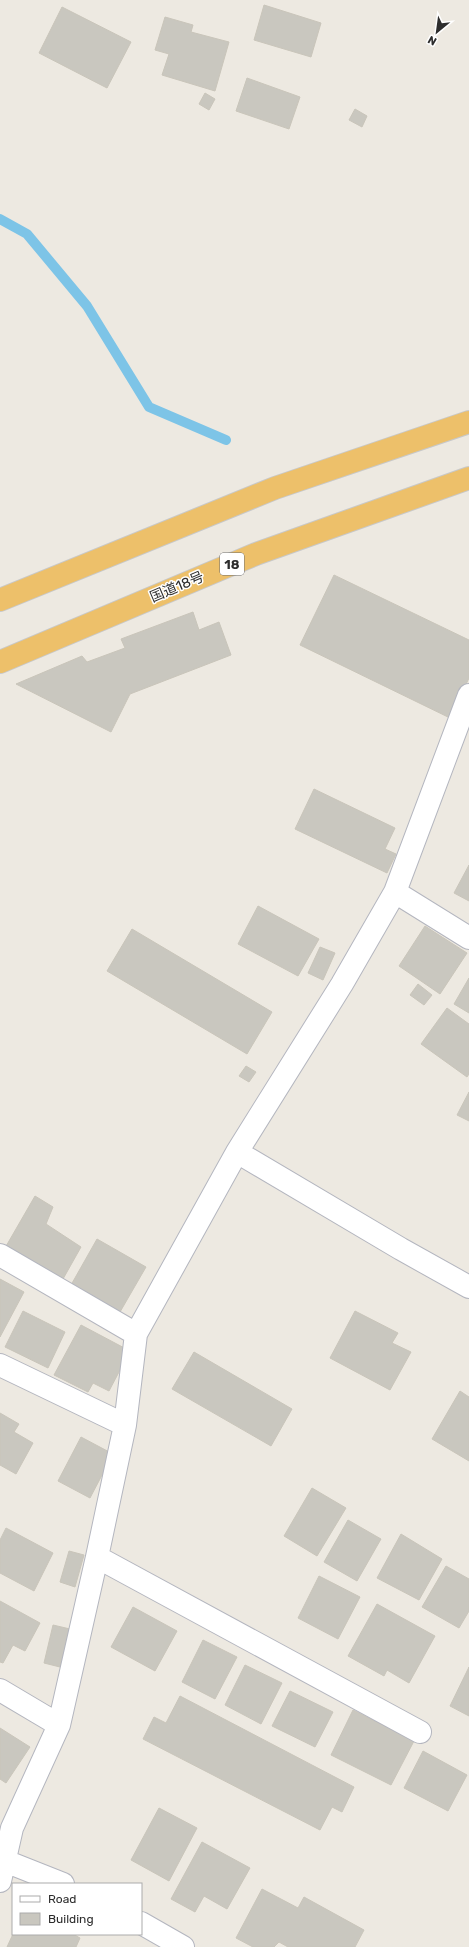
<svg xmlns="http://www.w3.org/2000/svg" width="469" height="1947" viewBox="0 0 469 1947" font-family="Rubik,'Noto Sans JP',sans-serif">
<rect width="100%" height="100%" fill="#ede9e1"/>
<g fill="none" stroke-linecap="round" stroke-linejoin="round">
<path stroke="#7dc4e7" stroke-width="10" d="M0 219 27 234 87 306 149 407 226 440"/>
</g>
<path fill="#c9c7bf" stroke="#c9c5ba" d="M264 5 321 23 311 57 254 40Z
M62 7 131 42 107 88 39 53Z
M165 17 193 25 191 32 229 42 215 91 162 75 169 54 155 50Z
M247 78 300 97 289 129 236 111Z
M205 93 215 99 209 110 199 104Z
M355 109 367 116 362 127 349 120Z
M334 575 469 640V678L450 718 300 645Z
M193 612 199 630 219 622 231 655 130 694 111 732 16 684 82 656 87 662 125 648 121 639Z
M314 789 395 828 385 849 396 854 387 873 295 829Z
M469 865V901L454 893Z
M258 906 319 939 298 976 238 944Z
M425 926 467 953 440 994 399 966Z
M132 929 272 1012 247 1054 107 971Z
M320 947 335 953 323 980 308 973Z
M469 978V1013L454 1004Z
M418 984 432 995 424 1005 410 995Z
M447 1008 469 1024V1074L467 1077 421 1044Z
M246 1066 256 1072 249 1082 239 1076Z
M469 1092V1121L457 1115Z
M35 1196 53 1207 46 1224 81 1247 63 1279 5 1248Z
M97 1239 146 1267 120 1312 71 1285Z
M0 1279 24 1292 0 1337Z
M23 1311 65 1332 48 1368 5 1347Z
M355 1311 398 1333 392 1343 411 1352 390 1390 330 1358Z
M81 1325 130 1351 109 1391 93 1383 88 1392 54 1375Z
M194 1352 292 1409 271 1446 172 1389Z
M460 1391 469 1397V1461L432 1439Z
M0 1413 19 1424 14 1432 33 1443 16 1474 0 1465Z
M81 1437 113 1454 90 1498 58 1481Z
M312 1488 346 1508 317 1556 284 1536Z
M348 1520 381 1539 357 1581 324 1562Z
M6 1528 53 1553 34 1591 0 1573V1540Z
M401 1534 442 1559 419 1600 377 1578Z
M69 1551 84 1555 75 1587 60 1582Z
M446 1566 469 1579V1611L459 1628 422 1607Z
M319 1576 360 1597 338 1639 298 1618Z
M0 1601 40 1623 25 1651 13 1645 3 1663 0 1662Z
M377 1604 435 1636 409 1683 387 1670 384 1676 348 1656Z
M133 1607 177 1631 155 1671 111 1647Z
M53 1625 70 1629 60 1667 44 1663Z
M203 1640 237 1657 215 1699 182 1682Z
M245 1665 282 1683 261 1724 225 1705Z
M469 1667V1716L450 1706Z
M290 1691 333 1712 315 1747 272 1726Z
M180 1696 354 1787 342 1812 332 1807 320 1830 143 1739 154 1717 166 1723Z
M353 1710 414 1741 391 1785 331 1755Z
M0 1728 30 1747 6 1783 0 1779Z
M423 1751 467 1775 448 1811 404 1788Z
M159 1808 197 1828 169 1881 131 1860Z
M202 1842 250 1868 227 1909 204 1896 195 1912 171 1899Z
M262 1889 298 1908 304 1897 364 1930 355 1947H288L279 1942 274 1947H253L236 1938Z
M13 1934H73L80 1938 76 1947H7Z"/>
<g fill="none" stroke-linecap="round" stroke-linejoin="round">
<g stroke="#b4b6bf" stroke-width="24">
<path id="minor" d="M395 892 469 938
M237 1152 401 1249 469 1287
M0 1255 136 1334
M0 1365 125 1425
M97 1557 420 1732
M0 1690 59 1725
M5 1861 63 1884
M0 1881 12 1828 59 1725 97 1557 125 1425 136 1334 237 1152 342 984 395 892 469 695
M141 1923 183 1947"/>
</g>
<g stroke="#c8c8c8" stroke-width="24">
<path id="trunk" d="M0 600 275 488 469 422
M0 662 256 554 469 478"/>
</g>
<use href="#minor" stroke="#fff" stroke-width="22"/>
<use href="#trunk" stroke="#edc06a" stroke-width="22"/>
</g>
<g text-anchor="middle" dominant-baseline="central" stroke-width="3" stroke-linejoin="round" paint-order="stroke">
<rect fill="#fff" stroke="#6c6c6c" stroke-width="1" x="220" y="553" width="24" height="22" rx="3"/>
<g font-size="13" font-weight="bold" fill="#2d2d2d">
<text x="232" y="564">18</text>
</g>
<g font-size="14" fill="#2d2d2d" stroke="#fff">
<text transform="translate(177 587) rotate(-23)">国道18号</text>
</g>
</g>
<rect x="12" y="1883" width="130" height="52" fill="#ffffff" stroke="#ababab"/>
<rect x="20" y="1896" width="20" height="6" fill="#ffffff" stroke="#ababab"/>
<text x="48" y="1903" font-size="12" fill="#2d2d2d">Road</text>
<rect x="20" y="1913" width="20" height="12" fill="#c9c7bf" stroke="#ababab"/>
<text x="48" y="1923" font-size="12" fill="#2d2d2d">Building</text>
<g transform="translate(437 32) rotate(209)" stroke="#ffffff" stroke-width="3" paint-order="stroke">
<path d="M0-3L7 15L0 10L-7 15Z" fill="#2d2d2d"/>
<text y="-6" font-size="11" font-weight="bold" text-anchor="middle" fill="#2d2d2d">N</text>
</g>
</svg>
